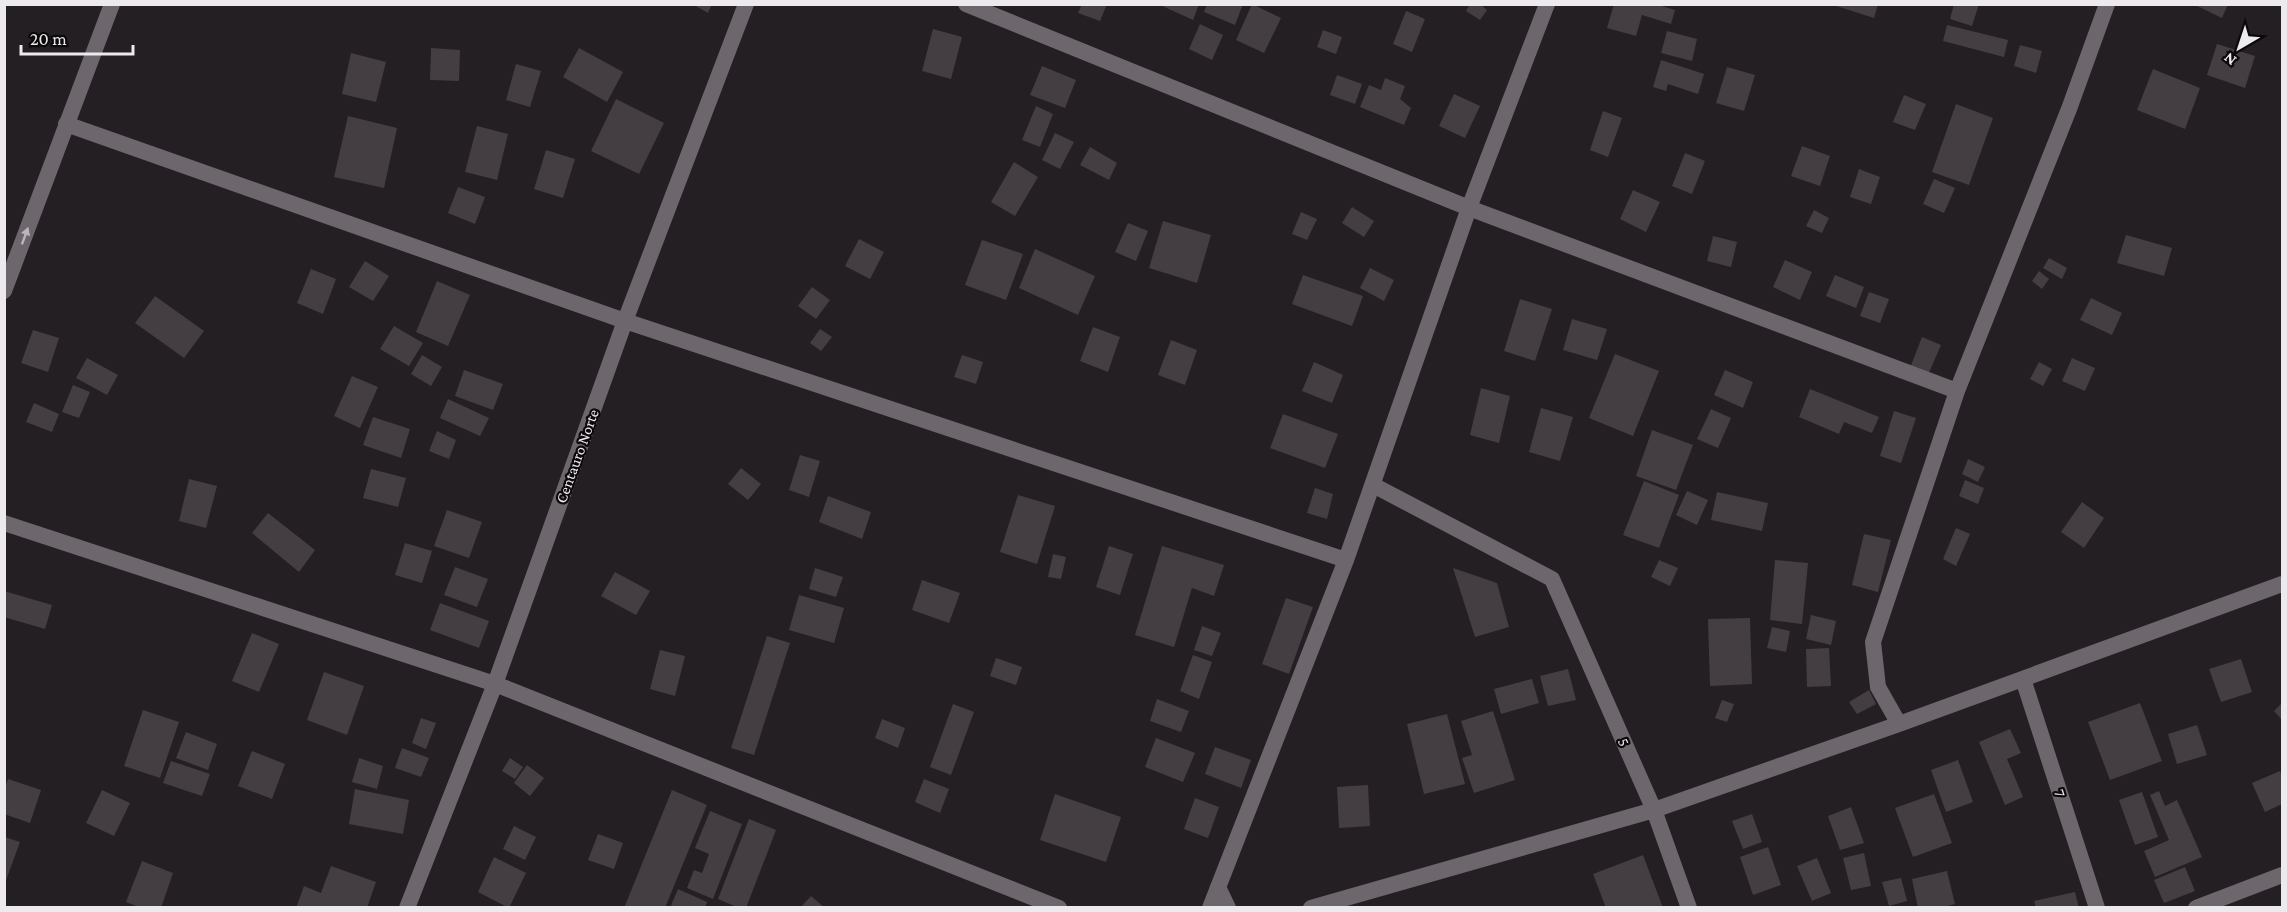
<svg xmlns="http://www.w3.org/2000/svg" width="2287" height="912" viewBox="0 0 2287 912" font-family="'Crimson Pro',serif">
<rect width="100%" height="100%" fill="#241f23"/>
<path fill="#443e43" d="M692 4H712L708 13Z
M1082 4H1107L1100 21 1078 13Z
M1158 4H1199L1193 20Z
M1207 4H1243L1235 25 1204 12Z
M1252 4 1281 18 1264 53 1236 40Z
M1470 4H1480L1487 10 1480 20 1466 11Z
M1614 4H1655L1675 10 1671 24 1642 15 1636 36 1607 28Z
M1830 4H1878L1874 18Z
M1954 4H1979L1972 26 1950 19Z
M2193 4H2228L2222 18Z
M1406 11 1425 19 1412 52 1393 44Z
M1200 24 1223 35 1212 60 1189 49Z
M1947 25 2008 40 2004 57 1943 41Z
M933 29 962 37 951 79 922 71Z
M1323 30 1342 37 1336 54 1317 47Z
M1667 31 1697 39 1692 61 1661 53Z
M2217 44 2255 56 2245 88 2207 75Z
M2020 45 2042 51 2036 73 2014 66Z
M431 48 460 50 459 81 430 80Z
M579 48 623 72 607 102 563 77Z
M351 53 386 62 376 102 342 94Z
M1661 60 1704 74 1698 94 1668 84 1666 91 1653 87Z
M516 64 541 71 530 107 506 100Z
M1042 66 1076 80 1065 108 1030 95Z
M1727 67 1755 75 1744 111 1716 103Z
M2153 69 2200 88 2185 129 2137 110Z
M1337 75 1362 84 1355 104 1330 95Z
M1385 78 1405 86 1400 99 1411 108 1404 125 1360 107 1369 85 1381 90Z
M1454 94 1480 106 1465 138 1439 126Z
M1904 95 1926 104 1915 130 1893 122Z
M616 99 664 123 639 174 591 151Z
M1956 104 1993 118 1969 185 1932 172Z
M1036 106 1053 114 1040 147 1022 140Z
M1603 111 1622 118 1608 157 1590 150Z
M348 116 397 128 384 188 334 177Z
M477 126 508 134 497 180 465 172Z
M1055 133 1074 142 1060 169 1042 160Z
M1802 146 1830 156 1820 186 1791 176Z
M1090 147 1117 163 1109 180 1080 165Z
M546 150 575 159 563 198 534 189Z
M1685 153 1705 161 1692 194 1672 186Z
M1014 162 1038 177 1015 216 991 202Z
M1859 169 1880 177 1871 204 1850 197Z
M1934 179 1955 188 1944 213 1923 204Z
M458 187 485 197 475 224 448 213Z
M1633 190 1660 202 1646 232 1620 219Z
M1352 207 1374 221 1364 237 1342 223Z
M1814 210 1829 218 1822 233 1806 226Z
M1301 212 1317 219 1307 240 1292 234Z
M1163 221 1211 235 1197 283 1149 268Z
M1128 223 1148 231 1136 261 1115 252Z
M2126 235 2172 248 2164 276 2117 263Z
M1713 236 1737 242 1731 267 1707 261Z
M859 239 884 252 870 279 845 266Z
M982 240 1023 254 1006 300 965 285Z
M1035 249 1095 276 1078 315 1019 288Z
M2049 258 2067 268 2062 279 2043 268Z
M1785 260 1812 272 1800 300 1773 287Z
M365 261 389 276 373 301 349 287Z
M1370 268 1394 280 1384 301 1360 288Z
M311 269 336 279 323 314 297 303Z
M2039 271 2049 279 2042 289 2032 281Z
M1303 275 1363 296 1352 326 1292 304Z
M1835 275 1864 287 1856 308 1826 296Z
M437 281 470 295 448 346 416 332Z
M812 287 830 300 816 319 798 306Z
M1869 292 1889 299 1880 323 1860 316Z
M155 296 204 331 184 358 135 323Z
M2091 298 2122 313 2112 335 2080 320Z
M1520 299 1552 309 1535 361 1504 351Z
M1572 319 1607 329 1597 360 1563 350Z
M394 326 423 343 409 366 380 349Z
M1093 327 1120 337 1108 372 1080 361Z
M820 329 832 337 821 351 810 343Z
M33 330 59 338 48 372 21 363Z
M1922 337 1941 345 1928 375 1910 368Z
M1171 340 1197 350 1185 385 1158 375Z
M1615 354 1659 371 1633 436 1589 418Z
M422 355 442 367 431 386 411 374Z
M962 355 983 362 976 384 954 377Z
M87 358 118 375 107 395 76 378Z
M2072 358 2095 368 2085 391 2062 381Z
M1314 362 1343 375 1332 403 1302 391Z
M2039 362 2052 369 2043 386 2030 379Z
M464 370 503 384 493 410 455 396Z
M1725 370 1753 382 1743 408 1714 395Z
M352 376 378 387 360 428 334 416Z
M73 385 90 392 79 418 62 412Z
M1481 388 1510 396 1499 443 1470 435Z
M1810 389 1879 417 1872 433 1844 422 1839 434 1799 417Z
M448 399 489 418 480 436 440 418Z
M34 403 59 414 52 432 26 422Z
M1541 408 1573 417 1560 461 1529 452Z
M1711 409 1731 418 1718 448 1697 439Z
M1894 411 1916 418 1901 463 1880 456Z
M1283 414 1338 434 1325 468 1270 448Z
M373 417 410 429 401 458 363 445Z
M1652 430 1693 445 1676 490 1636 476Z
M437 431 456 440 449 459 429 451Z
M800 455 820 461 809 497 789 490Z
M1968 459 1985 467 1978 482 1962 474Z
M741 468 761 484 748 500 728 484Z
M371 469 406 478 398 507 363 498Z
M189 479 217 486 206 528 179 521Z
M1965 480 1984 488 1978 504 1959 496Z
M1644 481 1679 495 1659 548 1623 535Z
M1315 488 1333 494 1327 519 1307 513Z
M1687 491 1708 500 1697 525 1676 515Z
M1717 492 1768 503 1762 531 1711 520Z
M1018 495 1055 506 1037 564 1000 552Z
M828 496 871 512 862 539 819 522Z
M2082 502 2104 518 2084 548 2061 532Z
M447 510 482 522 469 558 434 546Z
M268 513 315 550 299 572 252 533Z
M1956 528 1970 534 1956 566 1943 559Z
M1864 534 1891 540 1878 592 1852 585Z
M405 543 432 551 422 583 395 575Z
M1109 546 1133 554 1120 595 1096 587Z
M1162 546 1224 565 1214 596 1192 588 1174 647 1135 635Z
M1053 554 1066 557 1061 579 1048 577Z
M1659 560 1678 568 1670 586 1651 577Z
M1775 560 1808 563 1802 624 1770 620Z
M455 567 488 579 477 607 444 595Z
M815 568 843 577 836 597 809 589Z
M1453 568 1497 583 1509 627 1475 637Z
M615 572 650 591 636 615 601 596Z
M922 580 960 593 949 623 912 610Z
M4 591 52 605 45 629 4 617Z
M799 595 844 608 834 643 789 630Z
M1286 598 1313 607 1289 674 1262 664Z
M440 603 489 621 479 648 430 630Z
M1811 615 1836 621 1831 645 1806 639Z
M1750 618 1752 684 1710 686 1708 619Z
M1202 626 1221 633 1212 656 1194 650Z
M1772 627 1790 631 1786 652 1767 648Z
M252 633 279 644 259 692 232 681Z
M767 636 790 643 754 755 731 748Z
M1829 648 1831 686 1807 687 1806 649Z
M660 650 685 656 675 696 650 689Z
M1193 655 1212 662 1199 699 1180 691Z
M996 658 1022 667 1016 685 990 676Z
M2241 659 2252 692 2221 702 2209 669Z
M1568 669 1576 700 1548 706 1540 676Z
M324 672 364 686 347 735 307 720Z
M1532 679 1539 703 1501 714 1494 689Z
M1869 690 1876 704 1857 714 1849 702Z
M1157 699 1189 711 1181 732 1150 721Z
M1722 700 1734 704 1727 722 1715 718Z
M2140 703 2162 761 2110 780 2088 722Z
M2282 703V720L2274 711Z
M953 704 974 712 951 775 930 767Z
M143 710 179 722 160 778 124 766Z
M1493 711 1515 780 1474 793 1462 758 1472 755 1461 721Z
M1447 714 1465 784 1424 794 1407 724Z
M421 718 436 723 426 749 412 743Z
M882 719 905 728 898 748 875 738Z
M2197 725 2207 755 2177 764 2168 734Z
M2010 729 2021 753 2007 759 2023 797 2005 805 1979 742Z
M186 732 217 744 208 770 176 758Z
M1156 738 1195 753 1183 782 1145 767Z
M1215 747 1251 760 1241 788 1205 774Z
M402 748 429 758 421 777 395 768Z
M252 751 285 764 272 799 238 786Z
M359 758 383 766 377 789 352 782Z
M510 758 523 767 515 779 502 771Z
M1958 760 1973 802 1946 812 1931 770Z
M171 761 210 774 202 796 163 783Z
M527 765 544 778 530 796 514 783Z
M2280 771 2282 776V804L2265 812 2252 783Z
M8 779 41 790 30 823 4 814V790Z
M924 779 949 789 940 813 915 802Z
M1368 785 1370 826 1339 828 1337 787Z
M355 789 409 800 403 834 349 824Z
M102 790 130 803 114 836 86 823Z
M672 790 707 805 665 908H624Z
M2159 791 2165 806 2177 800 2202 857 2155 877 2144 851 2169 840 2150 795Z
M2142 792 2158 837 2135 845 2119 800Z
M1055 794 1121 817 1106 862 1040 840Z
M1934 794 1952 843 1913 857 1895 808Z
M1195 798 1219 807 1208 838 1184 829Z
M1851 807 1864 843 1840 850 1828 816Z
M710 811 742 824 713 899 687 888 694 870 702 873 709 854 695 848Z
M1752 814 1762 842 1743 849 1732 821Z
M749 819 776 830 746 908H739L718 899Z
M514 826 536 837 525 860 503 849Z
M598 834 623 843 614 869 588 860Z
M5 837 20 842 5 883Z
M1768 847 1781 885 1753 895 1740 857Z
M1864 853 1871 886 1851 890 1843 858Z
M1643 855 1663 908H1606L1593 874Z
M494 857 526 873 509 908 478 892Z
M1817 858 1831 893 1812 901 1797 866Z
M142 861 173 873 161 908H141L126 902Z
M331 866 376 882 367 908H296L304 886 321 893Z
M2185 867 2195 891 2164 903 2154 880Z
M1947 871 1955 904 1940 908H1918L1912 879Z
M1901 878 1907 901 1889 906 1882 882Z
M678 889 707 902 705 908H670Z
M2075 892 2079 908H2036L2034 901Z
M811 896 825 908H800Z"/>
<g fill="none" stroke-linecap="round" stroke-linejoin="round">
<path stroke="#6d676d" stroke-width="16" d="M966 4 1469 208 1957 391
M66 124 625 321 1346 560
M4 291 112 4
M1373 485 1552 579 1654 810 1689 908
M4 523 495 684 1059 908
M2023 679 2097 908
M1899 724 1878 687 1873 642 1957 391 2069 109 2107 4
M1218 887 1228 908
M407 908 495 684 625 321 746 4
M1210 908 1346 560 1469 208 1547 4
M1311 908 1654 810 1899 724 2282 584
M2196 908 2282 875"/>
</g>
<defs><path id="oneway-solid" d="M-6-.8H1V-3.2L6.5 0L1 3.2V.8H-6Z" transform="scale(1.5)"/></defs>
<use fill="#bab6ba" href="#oneway-solid" transform="translate(25 236) rotate(-70)"/>
<g text-anchor="middle" dominant-baseline="central" stroke-width="4.5" stroke-linejoin="round" paint-order="stroke">
<g font-size="16" fill="#edeaed" stroke="#0c090b">
<text transform="translate(577 456) rotate(-70)">Centauro Norte</text>
<text transform="translate(1624 742) rotate(66)">5</text>
<text transform="translate(2060 793) rotate(72)">7</text>
</g>
</g>
<rect width="2287" height="912" fill="none" stroke="#edeaed" stroke-width="12"/>
<g transform="translate(2239 48) rotate(219)" stroke="#0c090b" stroke-width="4.5" paint-order="stroke">
<path d="M0-4.5L10 22L0 15L-10 22Z" fill="#edeaed"/>
<text y="-9" font-size="16" font-weight="bold" text-anchor="middle" fill="#edeaed">N</text>
</g>
<path d="M21 45v9h112v-9" fill="none" stroke="#edeaed" stroke-width="3"/>
<text x="30" y="45" font-size="18" fill="#edeaed" stroke="#0c090b" stroke-width="4.5" paint-order="stroke">20 m</text>
</svg>
